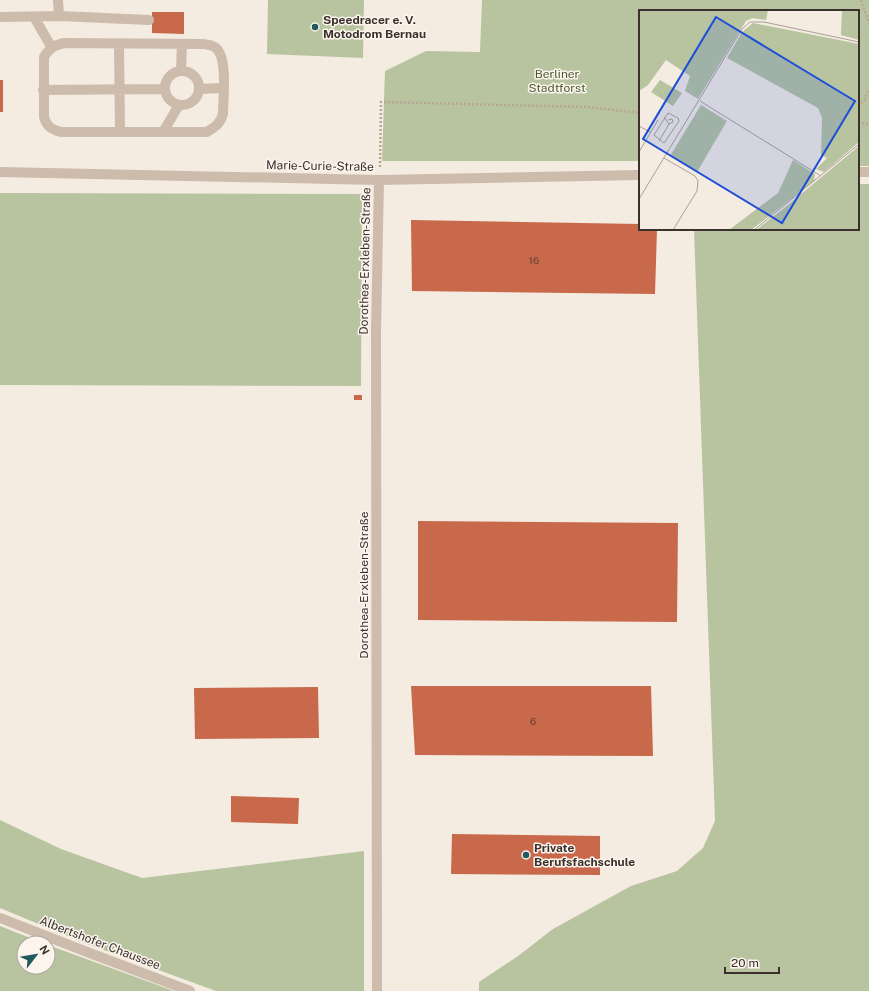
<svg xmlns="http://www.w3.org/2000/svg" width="869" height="991" viewBox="0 0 869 991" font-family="'Public Sans',sans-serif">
<rect width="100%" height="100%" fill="#f4ebe1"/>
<path fill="#b8c4a0" d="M268 0H364L363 58 267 54Z
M482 0H869V166H858V11H640V161H382L385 71 426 51 480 52Z
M858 184H869V991H479V982L518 956 553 929 631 886 677 871 703 848 715 821 694 229H858Z
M0 193 362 194 361 386 0 385Z
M0 820 61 849 142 878 364 851V991H216L82 942 0 908Z
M0 926 43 943H24V967H48V945L174 991H0Z"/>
<path fill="#c8694b" d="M152 12H184V34L152 33Z
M0 80H3V112H0Z
M411 220 640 224V229H657L655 294 412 291Z
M354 395H362V400H354Z
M418 521 678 523 677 622 418 620Z
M411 686H651L653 756 415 755Z
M318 687 319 738 195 739 194 688Z
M231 796 299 798 298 824 231 822Z
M452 834 600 836V875L451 874Z"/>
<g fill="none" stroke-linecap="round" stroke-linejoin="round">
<path stroke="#b9a596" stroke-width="2.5" stroke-dasharray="2 2" stroke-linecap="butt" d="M861 0 869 24
M858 105 864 101 869 89
M858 123 869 124
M380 167 381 102 587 107 640 113"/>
<path stroke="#cdbbac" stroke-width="10" d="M58 0 59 16
M0 17 59 16 149 20
M34 17 52 48
M64 43 204 44C208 45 213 45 216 48 228 58 223 99 223 114 220 124 215 127 207 132H61C51 129 47 127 44 117V57C49 48 55 45 64 43Z
M119 44 120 132
M165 88a17 17 0 1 1 34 0a17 17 0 1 1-34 0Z
M181 71 182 44
M199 89 223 88
M43 90 164 89
M163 132 179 105
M0 172 379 180 640 175
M858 172H869
M0 918 87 952 190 991
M377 991 376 332 379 180"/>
</g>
<g fill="#1f5a5e" stroke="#fbf5ee" stroke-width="1.5">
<circle cx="315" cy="27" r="4"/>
<circle cx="526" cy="855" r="4"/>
</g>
<g text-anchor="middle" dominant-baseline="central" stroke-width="3" stroke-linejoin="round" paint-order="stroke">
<g font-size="10" fill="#5e3e33">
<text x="534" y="260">16</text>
<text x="533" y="721">6</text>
</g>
<g font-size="12" font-weight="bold" fill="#3b302b" stroke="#fbf5ee" text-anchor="start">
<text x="323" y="20">Speedracer e. V.<tspan x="323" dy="14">Motodrom Bernau</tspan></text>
<text x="534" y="848">Private<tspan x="534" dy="14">Berufsfachschule</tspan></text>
</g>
<g font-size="12" fill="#4a5a2e" stroke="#fbf5ee">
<text x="557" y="74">Berliner<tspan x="557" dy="14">Stadtforst</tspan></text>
</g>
<g font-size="12" fill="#3b302b" stroke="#fbf5ee">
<text transform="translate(320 166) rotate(1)">Marie-Curie-Straße</text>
<text transform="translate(365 261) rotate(-89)">Dorothea-Erxleben-Straße</text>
<text transform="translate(364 585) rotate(-90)">Dorothea-Erxleben-Straße</text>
<text transform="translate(100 943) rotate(21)">Albertshofer Chaussee</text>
</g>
</g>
<g transform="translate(639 10)">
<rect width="220" height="220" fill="#f4ebe1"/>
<path d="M0 0H129L127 10 113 8 107 11 59 89 46 81 51 66 27 50 9 75 0 81ZM203 0H220V30L202 25ZM114 13 220 34V132L185 162 177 159 188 148 182 145 183 108 179 98 88 48 103 22ZM21 70 43 83 34 96 12 82ZM62 95 88 111 58 162 31 146ZM220 136V220H117L144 199ZM154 150 176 164 175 171 112 220H90L139 183Z" fill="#b8c4a0"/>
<path fill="none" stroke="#aaa098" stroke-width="1" d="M61 91 182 166M29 103 39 108 40 111 25 133 15 125ZM25 107 30 114 34 112 33 109 29 110M0 116 11 122M20 131 30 114M0 142 19 110M25 148 56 166 59 171 58 181 34 220M0 189 103 19 111 12H125L220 32M115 220 220 134"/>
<path fill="#1d4ed8" fill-opacity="0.15" stroke="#1d4ed8" stroke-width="2" d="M77 7 216 91 143 213 4 129Z"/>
<rect width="220" height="220" fill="none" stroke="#3b302b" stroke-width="2"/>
</g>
<g transform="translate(36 955) rotate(59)"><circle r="19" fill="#fbf5ee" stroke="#aea6a0"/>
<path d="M0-3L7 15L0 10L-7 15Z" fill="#1f5a5e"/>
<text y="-6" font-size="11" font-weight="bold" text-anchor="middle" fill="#3b302b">N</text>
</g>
<path d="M725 967v6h54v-6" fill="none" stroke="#3b302b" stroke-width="2"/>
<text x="731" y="967" font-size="12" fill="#3b302b" stroke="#fbf5ee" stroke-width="3" paint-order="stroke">20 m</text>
</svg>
